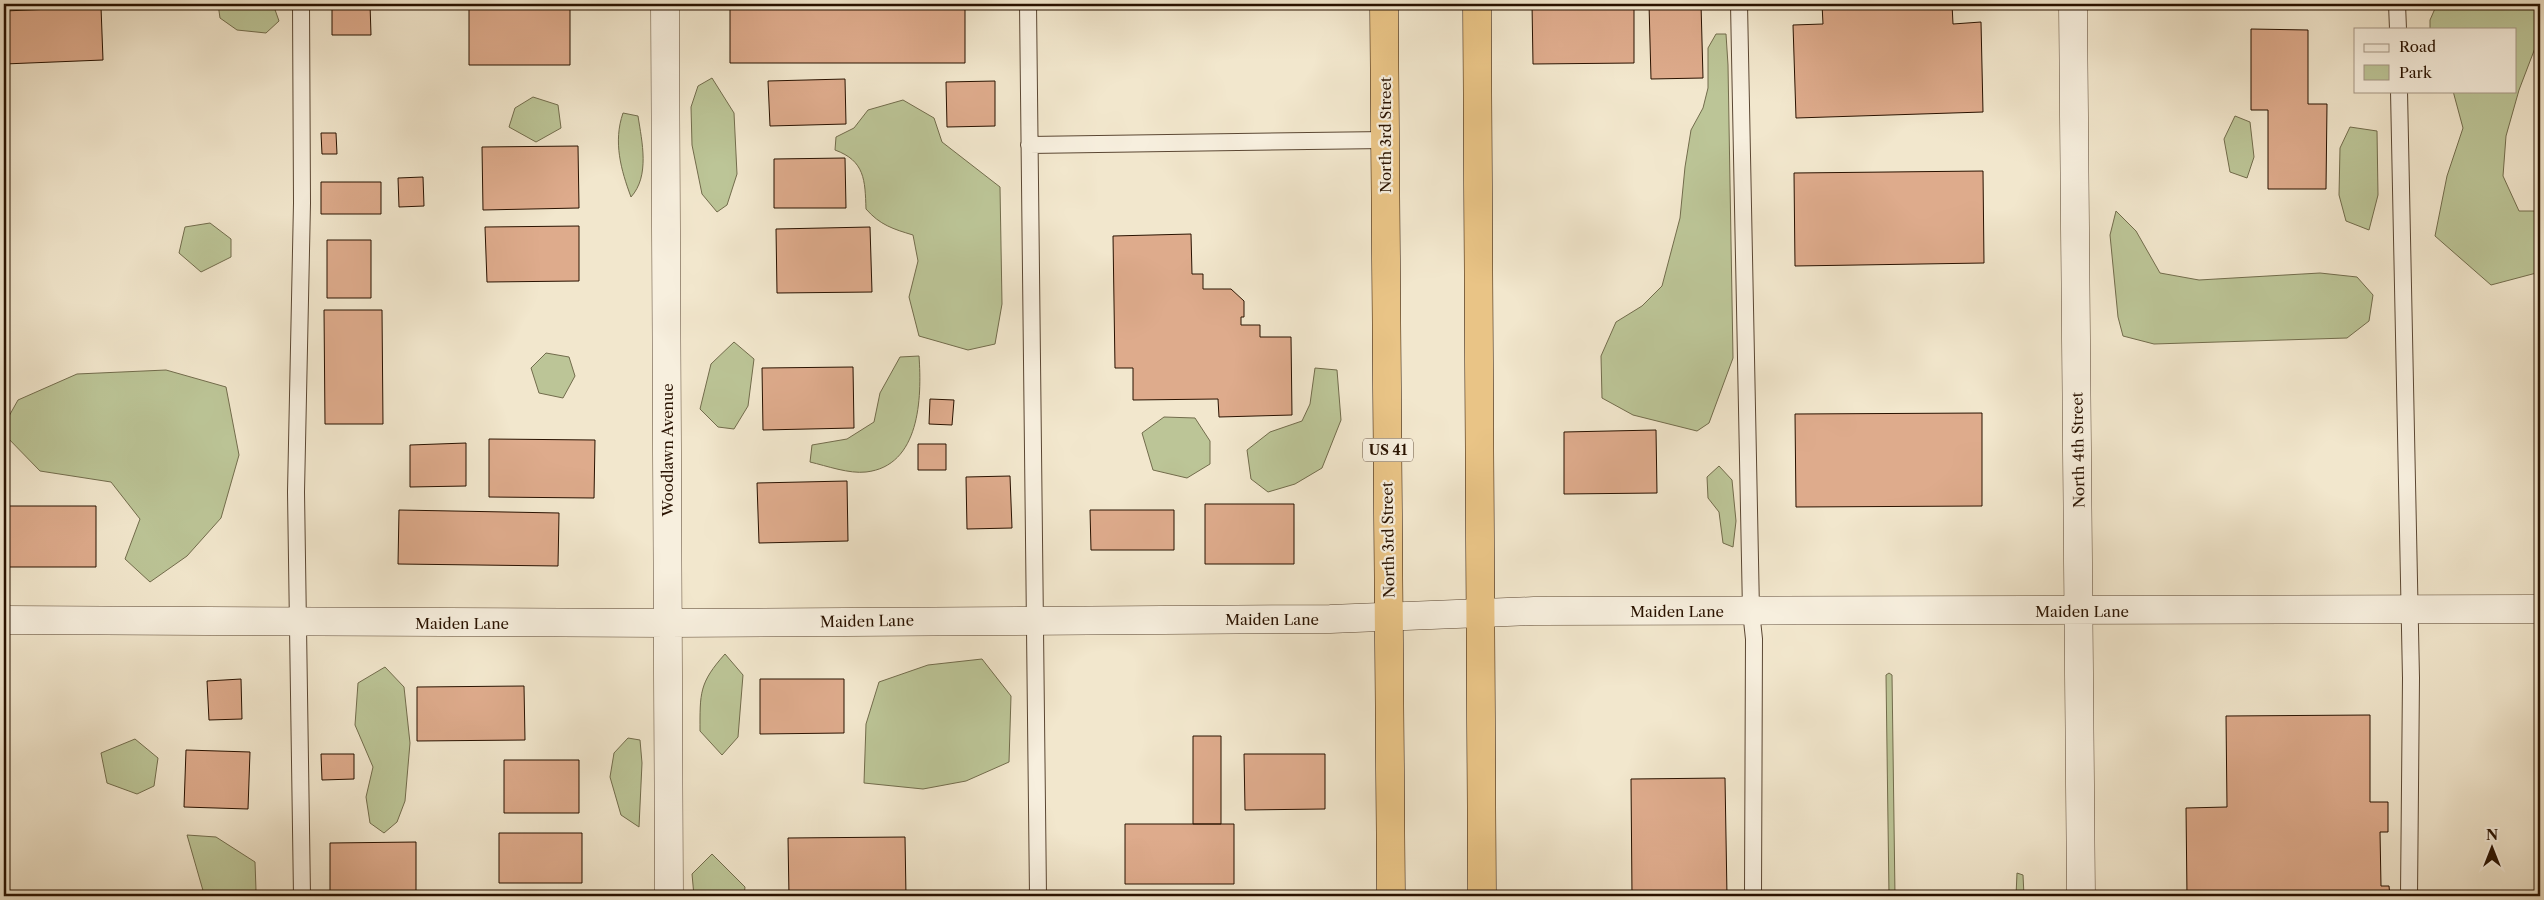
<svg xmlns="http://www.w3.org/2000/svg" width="2544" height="900" viewBox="0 0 2544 900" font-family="'Libre Caslon Text',serif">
<rect width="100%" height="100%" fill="#f2e7cd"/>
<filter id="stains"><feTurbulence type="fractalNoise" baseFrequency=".004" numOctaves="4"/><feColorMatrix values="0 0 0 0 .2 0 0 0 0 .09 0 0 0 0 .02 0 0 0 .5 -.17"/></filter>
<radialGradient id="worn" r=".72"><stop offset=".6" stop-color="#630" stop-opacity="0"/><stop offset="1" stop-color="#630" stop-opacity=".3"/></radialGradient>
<path fill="#bcc597" stroke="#726c4c" d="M218 4H273L279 21 266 33 237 30 220 18Z
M2437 4H2540V35L2519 90 2506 136 2503 176 2519 211H2540V272L2491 285 2435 236 2447 176 2463 128 2453 91H2515V29H2430V20Z
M1716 34H1726L1728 65 1733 358 1709 423 1697 431 1633 415 1602 398 1601 356 1616 322 1642 306 1662 286 1680 218 1685 167 1691 130 1703 108 1708 88V48Z
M712 78 734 113 737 174 727 205 717 212 702 194 692 145 691 107 698 86Z
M533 97 558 105 561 128 536 142 509 127 515 108Z
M903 100 934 118 942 142 1000 187 1002 304 995 344 968 350 919 336 909 297 918 261 913 235C893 229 880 225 866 209 865 180 865 161 835 150L836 137 854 128 868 110Z
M623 113 638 116C642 142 650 176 631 197 621 170 613 142 623 113Z
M2235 116 2250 122 2254 157 2247 178 2230 172 2224 139Z
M2350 127 2377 131 2378 195 2369 230 2346 221 2339 195 2340 148Z
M2116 211 2136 231 2160 273 2199 280 2320 273 2357 277 2373 295 2369 321 2347 338 2154 344 2123 336 2118 317 2110 235Z
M210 223 231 239V257L201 272 179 253 185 227Z
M734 342 754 359 748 406 734 429 718 427 700 409 711 364Z
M546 353 569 357 575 376 563 398 539 393 531 368Z
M919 356C922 398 920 466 866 472 849 474 827 466 810 462L812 445 847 439 874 422 880 393 900 357Z
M1315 368 1337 370 1341 420 1322 468 1295 484 1268 492 1251 479 1247 450 1270 432 1302 421 1310 404Z
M166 370 226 387 239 455 221 518 187 556 150 582 125 559 140 519 111 482 40 471 4 434V425L18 400 77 374Z
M1164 417 1195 418 1210 441V464L1187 478 1153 470 1142 433Z
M1719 466 1732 480 1736 521 1733 547 1723 543 1719 512 1708 498 1707 477Z
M725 654 743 675 738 737 722 755 700 731C700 693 699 683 725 654Z
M982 659 1011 696 1009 762 966 781 923 789 864 783 866 724 879 682 928 665Z
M385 667 404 687 410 743 405 801 397 822 384 833 370 823 366 797 373 767 355 725 358 683Z
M1889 673 1892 675 1895 896H1889L1886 675Z
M628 738 640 740 642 763 639 827 621 815 610 777 614 753Z
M135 739 158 758 154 786 137 794 107 783 101 753Z
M187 835 216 837 255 862 256 890 239 896 204 894Z
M712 854 745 887 744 896H694L692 874Z
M2017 873 2023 875 2024 896H2016Z"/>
<path fill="#deab8c" stroke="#291200" d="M332 4H370L371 35H332Z
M730 4H965V63H730Z
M1532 4H1634V63L1533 64Z
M1649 4H1701L1703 78 1651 79Z
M1822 4H1952L1953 24 1981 22 1983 112 1796 118 1793 25 1823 24Z
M570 6V65H469V7Z
M101 7 103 60 4 64V11Z
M2251 29 2308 30V104H2327L2326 189H2268V110H2251Z
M845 79 846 124 770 126 768 81Z
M995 81V126L947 127 946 82Z
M321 133H336L337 154H322Z
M578 146 579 208 483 210 482 147Z
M845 158 846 208H774V159Z
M1983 171 1984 263 1795 266 1794 173Z
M423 177 424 206 399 207 398 178Z
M321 182H381V214H321Z
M579 226V281L487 282 485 227Z
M870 227 872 292 777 293 776 229Z
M1191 234 1192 274H1203V289H1231L1244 301V317H1241V325H1260V337H1291L1292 415 1219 417 1218 399 1133 400V368H1115L1113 236Z
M327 240H371V298H327Z
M324 310H382L383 424H325Z
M853 367 854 428 763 430 762 368Z
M930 399 954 400 952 425 929 424Z
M1982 413V506L1796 507 1795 414Z
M1656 430 1657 493 1564 494V432Z
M489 439 595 440 594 498 489 497Z
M466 443V486L410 487V445Z
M918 444H946V470H918Z
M1010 476 1012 528 967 529 966 477Z
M847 481 848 541 759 543 757 483Z
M1205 504H1294V564H1205Z
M4 506H96V567H4Z
M399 510 559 513 558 566 398 564Z
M1090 510H1174V550H1091Z
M241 679 242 719 209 720 207 681Z
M760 679H844V733L760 734Z
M524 686 525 740 417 741V687Z
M2370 715V802H2388V832H2380L2381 886H2389L2390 896H2187L2186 808 2227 807 2226 716Z
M1193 736H1221V824H1193Z
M186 750 250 752 248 809 184 807Z
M321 754H354V779L322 780Z
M1244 754H1325V809L1245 810Z
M504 760H579V813H504Z
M1725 778 1727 896H1632L1631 779Z
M1125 824H1234V884H1125Z
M499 833H582V883H499Z
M905 837 906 896H789L788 838Z
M416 842V892L330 893V843Z
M1107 893H1130V896H1107Z
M1281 895V896H1168Z"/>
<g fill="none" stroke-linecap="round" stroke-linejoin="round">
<g stroke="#5b4733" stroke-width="18">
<path id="lane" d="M301 4 302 203 296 492 302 896
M1028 4 1038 896
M1739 4 1751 611 1754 639 1753 896
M2397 4 2398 29
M2399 91 2411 678 2409 896
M1029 145 1385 140"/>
</g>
<g stroke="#5b4733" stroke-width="29">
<path id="street" d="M665 4 669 896
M2073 4 2081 896
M4 620 668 623 1330 619 1534 611 2540 609"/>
</g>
<g stroke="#291200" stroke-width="29">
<path id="highway" d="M1384 4 1391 896
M1477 4 1482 896"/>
</g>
<use href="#lane" stroke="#f7efde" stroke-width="16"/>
<use href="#street" stroke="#f7efde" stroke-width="28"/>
<use href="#highway" stroke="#e9c486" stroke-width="28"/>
</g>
<g text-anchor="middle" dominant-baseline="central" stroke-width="4.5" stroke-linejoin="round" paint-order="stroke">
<rect fill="#f7efde" stroke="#675443" stroke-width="1" x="1363" y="438.5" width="50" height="23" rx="4"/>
<g font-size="14" font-weight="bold" fill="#291200">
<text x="1388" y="450">US 41</text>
</g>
<g font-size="15" fill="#291200" stroke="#f7efde">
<text transform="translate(1385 135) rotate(-90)">North 3rd Street</text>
<text transform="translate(667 450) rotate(-90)">Woodlawn Avenue</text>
<text transform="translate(2078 450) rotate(-91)">North 4th Street</text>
<text transform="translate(1388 540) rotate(-91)">North 3rd Street</text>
<text x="1677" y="611">Maiden Lane</text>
<text x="2082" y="611">Maiden Lane</text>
<text x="1272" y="619">Maiden Lane</text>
<text transform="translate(867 621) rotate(-1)">Maiden Lane</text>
<text x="462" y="623">Maiden Lane</text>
</g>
</g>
<rect width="2544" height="900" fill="none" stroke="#f2e7cd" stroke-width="20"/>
<rect x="5" y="5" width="2534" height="890" fill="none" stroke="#291200" stroke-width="2.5"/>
<rect x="10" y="10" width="2524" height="880" fill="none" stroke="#291200"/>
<rect x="2354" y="28" width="162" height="65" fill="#f7efde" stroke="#a59785"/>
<rect x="2364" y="44" width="25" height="8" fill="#f7efde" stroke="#a59785"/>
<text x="2399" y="52" font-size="15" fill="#291200">Road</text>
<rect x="2364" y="65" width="25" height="15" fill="#bcc597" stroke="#a59785"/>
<text x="2399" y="78" font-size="15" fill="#291200">Park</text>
<g transform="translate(2492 848)" stroke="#f7efde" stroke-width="4" paint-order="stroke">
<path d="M0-4L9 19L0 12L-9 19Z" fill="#291200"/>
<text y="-8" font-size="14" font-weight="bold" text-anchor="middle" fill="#291200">N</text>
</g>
<rect width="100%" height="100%" filter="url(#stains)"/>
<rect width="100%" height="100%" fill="url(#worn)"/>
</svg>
